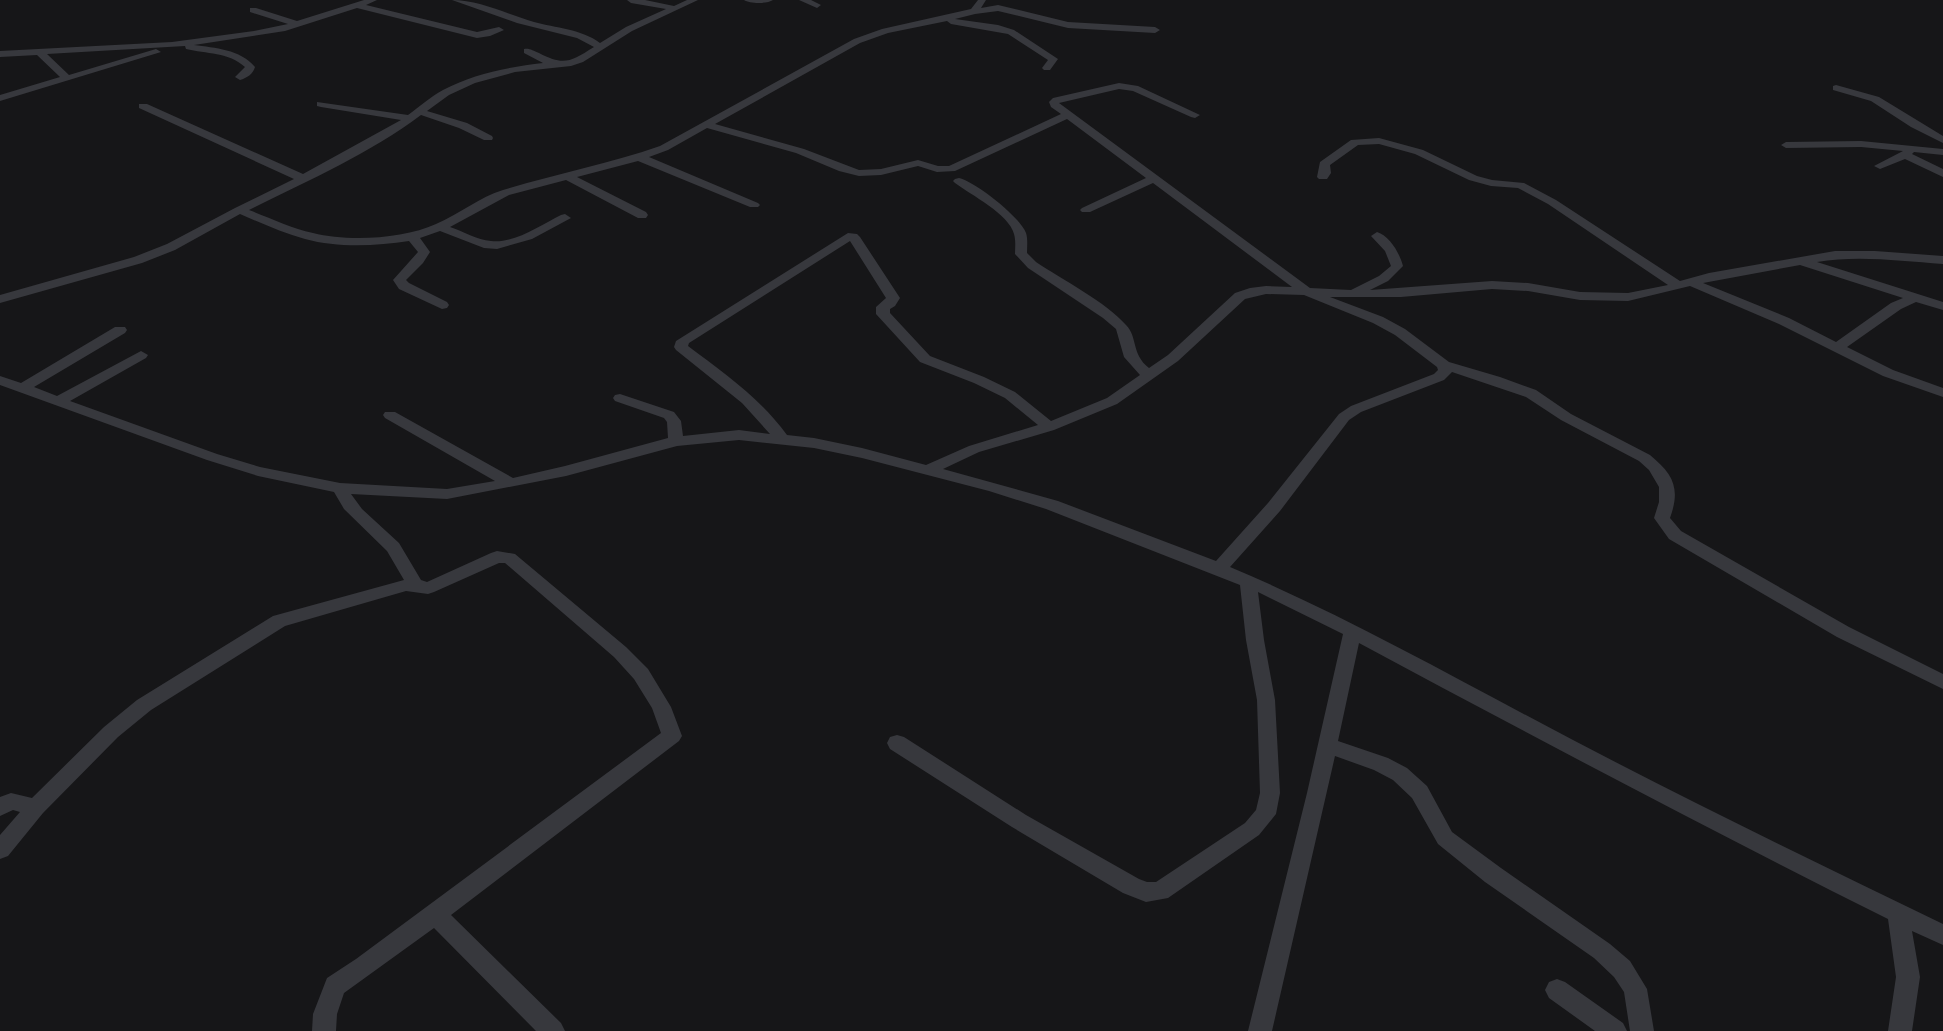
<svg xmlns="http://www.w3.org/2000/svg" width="1943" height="1031" viewBox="0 0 1943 1031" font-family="'Source Sans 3',sans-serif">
<rect width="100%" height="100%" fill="#161618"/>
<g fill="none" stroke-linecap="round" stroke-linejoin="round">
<path fill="#37383d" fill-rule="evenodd" d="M364 0H377L366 5 477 32 499 27 504 30 490 36 477 38 357 8 285 31 194 45C215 48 240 49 255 67 253 74 247 78 240 80L235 77 245 67C229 52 206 54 186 49L185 46 47 54 69 75 156 49 161 52 0 101V95L60 77 37 55 0 57V51L172 42 254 31 288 24 250 12V8H256L297 21Z
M452 0C479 0 507 14 534 22 555 28 582 29 600 43L626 27 666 9 631 3 627 0H645L674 6 687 0H698L632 31 583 62 571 66 515 72 475 83 449 95 427 111 467 123 492 136 493 138 492 140H484L459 128 421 115C369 154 307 181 249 210 270 218 291 228 313 233 348 242 403 239 436 224 459 214 480 197 503 190 555 174 609 164 660 146L854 39 882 29 971 9 978 0H986L981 8 998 5 1068 22 1155 27 1160 30 1155 33 1068 28 998 11 975 14 955 19 998 25 1014 30 1058 59 1050 70H1044L1042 68 1048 60 1008 34 951 24 947 21 888 33 860 43 715 124 804 149 859 170 881 169 918 160 938 166H949L1061 114 1051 107 1049 102 1053 98 1119 83 1138 86 1200 115 1195 118 1191 117 1133 91 1119 89 1059 103 1310 288 1351 290 1379 276 1391 266 1385 251 1371 236 1377 232C1390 236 1400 254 1403 266L1388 281 1370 290 1492 281 1528 283 1580 292 1628 293 1668 285 1548 204 1518 188 1491 186 1469 180 1415 154 1379 144 1358 145 1330 165 1331 173 1327 179H1319L1317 177 1320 162 1351 140 1379 138 1423 150 1477 176 1492 180 1524 183 1556 200 1680 281 1709 273 1835 251H1875L1943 256V264C1901 261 1858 255 1817 262L1943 302V310L1916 302 1901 309 1847 347 1893 370 1943 388V397L1883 376 1779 324 1690 286 1628 301 1580 300 1528 291 1492 289 1401 297H1330L1383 317 1405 329 1449 362 1500 377 1536 390 1571 414 1650 455C1673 474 1681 488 1670 518L1681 531 1849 627 1943 674V689L1837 637 1669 539 1654 518 1659 502V487L1649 470 1639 461 1561 420 1526 397 1452 372 1444 380 1361 412 1349 420 1280 511 1230 567C1349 617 1460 681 1573 740 1695 804 1819 864 1943 924V945L1912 931 1920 977 1912 1031H1888L1896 977 1888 919C1710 830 1534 737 1359 643L1338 741 1388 758 1407 768 1427 786 1452 832 1501 868 1610 944 1630 961 1647 989 1654 1031H1630L1624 992 1614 977 1594 958 1485 882 1438 844 1412 798 1393 780 1374 770 1335 756 1272 1031H1248L1307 793 1343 634 1258 592 1264 640 1275 700 1280 793 1276 814 1259 835 1168 898 1146 902 1123 893 1012 827 890 749 887 743 890 737 897 735 904 737 1026 815 1139 879 1147 882H1156L1245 823 1256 810 1260 793 1257 700 1246 640 1240 585 1046 509 989 491 862 458 814 448 739 440 677 446 566 476 447 499 351 494 362 509 399 543 421 580 427 582 491 553 497 551 515 554 626 647 648 669 671 707 682 736 679 741 451 915 561 1023 565 1031H536L434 928 344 993 337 1014 336 1031H312L313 1014 327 978 356 959 661 733 652 708 634 679 614 657 505 563H499L434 592 428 594 406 591 285 626 151 710 118 737 43 813 8 856 0 859V835L20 812 13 810 0 816V797L11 793 32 798 104 727 137 700 273 616 404 580 387 551 344 509 334 492 258 476 207 460 0 385V376L21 383 115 327H125L127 330 125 333 34 387 57 396 141 351 148 355 146 358 70 401 217 454 260 467 340 483 447 489 495 481 385 418 383 415 385 412H395L513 478 565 466 668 438 667 422 664 418 615 401 613 398 615 395 620 394 674 412 681 421 683 436 739 430 770 434 742 403 676 350 674 347 676 341 848 233 857 234 860 237 900 298 895 306 890 309V313L930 356 984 377 1015 392 1051 421 1107 398 1140 375 1124 357 1116 329 1103 318 1028 268 1015 254C1015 248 1016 241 1014 234 1009 214 971 195 955 183L953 181 955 179 959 178C976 182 1020 217 1026 233 1028 239 1027 247 1027 253L1036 262C1063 280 1106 302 1126 325 1138 337 1131 354 1149 368L1168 355 1235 293 1250 288 1266 286 1292 287 1153 183 1090 212H1082L1080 210 1082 208 1146 178 1067 119 955 171 937 172 918 166 881 175 859 176 839 171 796 153 707 128 668 150 649 157 758 203 760 205 758 207H750L638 161 577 177 646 212 648 215 646 218H638L566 180 509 195 450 227C463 231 477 240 491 241 514 244 541 225 561 215L565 214 571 218 532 239 497 249 484 248 440 231 420 238 430 252 423 263 406 280 409 283 447 302 449 305 447 308 442 309 399 289 393 280 418 252 409 241C376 246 338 248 305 239 283 233 261 223 240 214L175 250 142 263 0 303V295L134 257 167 244 235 208 294 179 139 108V104H147L303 174 401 120 321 107 317 106V102L408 115C419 107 430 97 443 90 473 74 509 67 543 63L524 53V49C530 48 533 51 539 53 564 66 570 62 594 47L577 38 517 23ZM850 241 886 298 876 307V314L920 362 974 383 1005 398 1038 425 969 446 926 465 862 448 814 438 787 435C760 398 724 373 688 346L689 343ZM1800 265 1903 298 1891 303 1836 342 1789 318 1703 283ZM1266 294 1304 295 1373 323 1395 335 1437 367 1438 370 1434 374 1351 406 1339 414 1268 503 1216 561 1058 501 943 469 979 452 1054 430 1117 404 1178 361 1245 299Z
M744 0H773C767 4 750 4 744 0Z
M799 0H811L821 5 817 8Z
M1836 85 1879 97 1943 136V143L1911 127 1871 101 1833 90V86Z
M1861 141 1943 149V155L1914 152 1912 154 1943 169V177L1905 159 1880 169 1874 166 1903 151 1861 147 1786 148 1781 145 1786 142Z
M1557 979 1565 982 1623 1023 1627 1031H1595L1549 998 1545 990 1549 982Z"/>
</g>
</svg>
